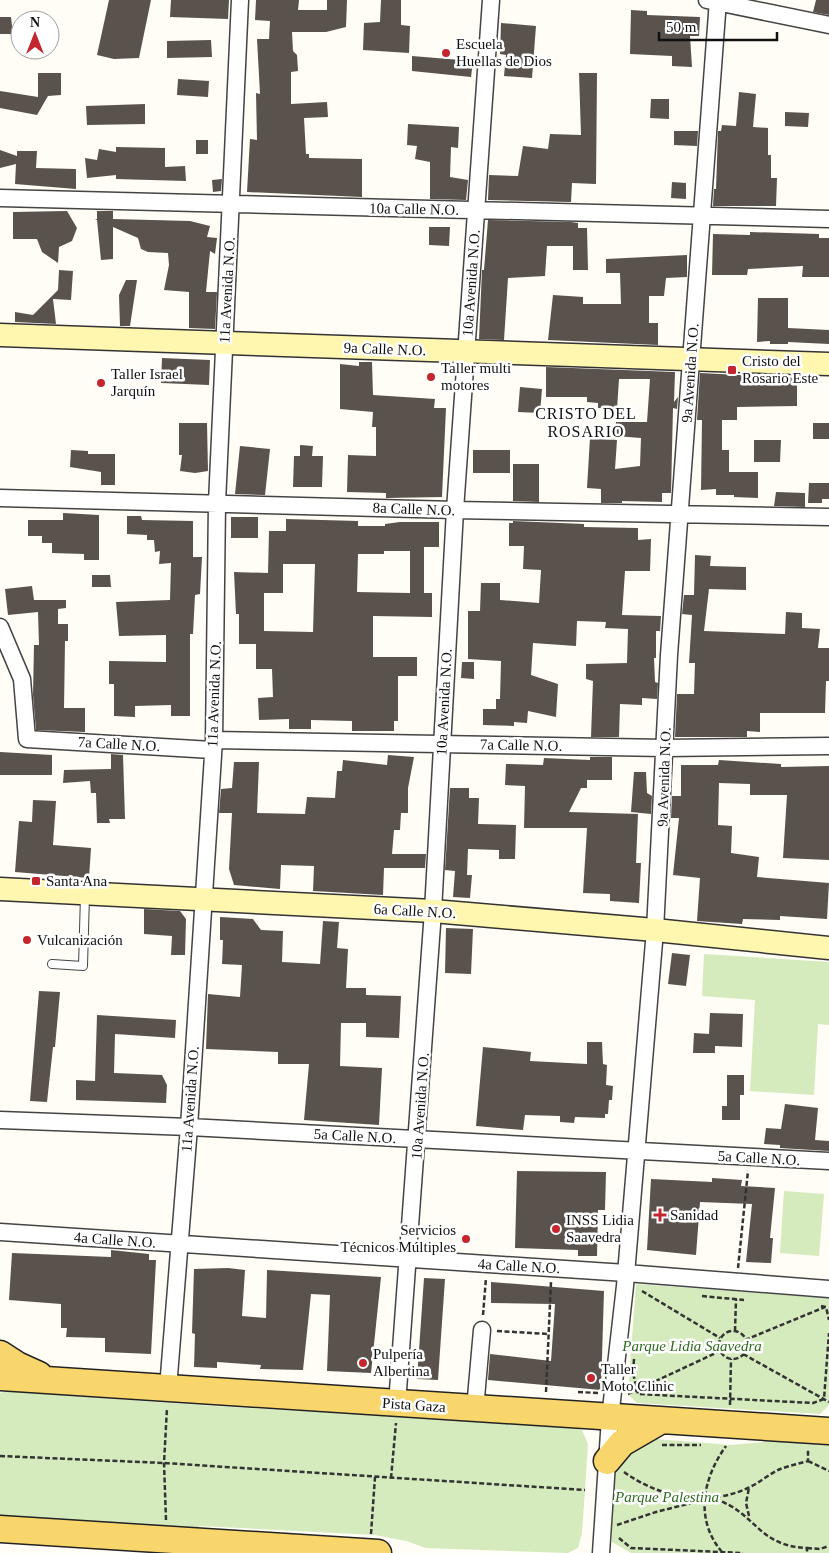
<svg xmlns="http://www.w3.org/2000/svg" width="829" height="1553" viewBox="0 0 829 1553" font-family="Georgia,serif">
<rect width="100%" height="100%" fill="#fffdf5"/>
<path fill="#d5ebbd" d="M704 954 829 962V1025L818 1024 814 1095 750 1091 755 1000 702 996Z
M784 1191 824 1194 819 1256 780 1253Z
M636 1284 829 1298V1405L820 1414 637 1403 628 1394Z
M7 1391 212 1406 567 1426 582 1430 588 1444 582 1533 578 1548 568 1553 426 1548 406 1541 375 1535 201 1526 181 1533 0 1519V1393Z
M810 1438 829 1440V1553H631L612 1542 611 1487 617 1461 655 1439 731 1445Z"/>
<path fill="#5a524d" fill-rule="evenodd" d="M109 0H151L139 58 114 59 97 55Z
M171 0H229L228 19 170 17Z
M256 0H299L298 10H327V0H347L346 27 326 32H292L293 51 297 55 298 71 291 72V104L327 102 328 117 304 118 306 154H309V158L362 159V197L247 192 250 139 257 140 256 93 260 94 257 39H269L270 21 255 20Z
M381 0H401V25L410 26 409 53 363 50 364 23 380 22Z
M816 0H829V15L813 12Z
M631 10 647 11V15L700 17 699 36H690L692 67 672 66V56L630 54Z
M0 17H11L13 34H0Z
M501 23 536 26 532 78 504 76 506 55 500 54Z
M211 40 212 57 167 58V41Z
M412 56 473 61 471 77 412 71Z
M38 73H61V95L48 96 37 115 0 108V91L38 97Z
M579 73H597L596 184 572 183 571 202 488 200 489 175 518 176 523 146 548 149 550 134 581 135Z
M178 79 209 81 208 97 177 95Z
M739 92 756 94 753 127 768 128V155H771V178H777L776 206H713L714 189H716L718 131H721L722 125 736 126Z
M651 99H669V119L650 118Z
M145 104V124L87 125 86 106Z
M785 112 809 113 808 127 785 126Z
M408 124 459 127 458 148 451 147 450 177 468 180 466 200 430 199V162L415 159 417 146 407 145Z
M674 131H698L697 146 674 145Z
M196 140H208V154H196Z
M116 147 165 148V167L185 166 186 181 116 179V175L87 178 85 158 97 160 99 149 116 152Z
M0 150 17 156V151H37L36 168 76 169V189L15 184 16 164 0 168Z
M222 179 221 191 213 192 212 180Z
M672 182 686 183V199L671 198Z
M67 211 77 228 72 241 59 247 58 263 42 252 37 239H13V212Z
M97 211H113V219L190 221 210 226 207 237 217 238 215 254 210 251 206 292H217L215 329 189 328V292L164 290 169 265 168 253 148 252 141 249 138 238 113 227V259L101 260 97 220 95 219H97Z
M488 220 571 222 578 223V228H587L588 270H573V246H547L545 276 508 278 504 340 479 339 482 270H484Z
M429 227H450L449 246 429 245Z
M750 232 819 234V238H829V277H802L803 266 748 269 747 275H712L713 234 750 235Z
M687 255V277L666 278 664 296H649V323H658V345L548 340 553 295 583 297V304H621L620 273H606V259Z
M59 270 73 271 71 300 53 299 56 324 15 322V312L33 315 58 290Z
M126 280H137L130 326H120L119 295Z
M758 298H788V328L829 330V344L788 342V344H770V341L757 342Z
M162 358 210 360 209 385 161 383Z
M359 362H372L373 395 435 399 434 408H446L442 497 386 498V493L347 492 348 455 376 456V427H372L373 412 340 409V364L359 366Z
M546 367 675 372 674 402 678 397 677 409 673 408 671 493H662V502L622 501V503H601V489L587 488 590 438 617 440 615 469 640 466 641 438 615 436 616 422H647L650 379H619L617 409 598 408V403L587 402V397H546Z
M700 373 797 378V406L737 407V420H722V450H729V472H758V498L734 497V495H716V489L701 490 702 420H697Z
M520 387 542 389 540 413 518 412Z
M179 423H207L208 471 195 473 180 471 182 455H179Z
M813 423H829V439H813Z
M754 440H781L780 462H754Z
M300 445 313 446 312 456H323L322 487H293L294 456H300Z
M240 446 270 449 265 495 235 494Z
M71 450 88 451V454H115V485H101V472L70 467Z
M473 450H510V473H473Z
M513 464H539V502L513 501Z
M809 483H829V499H822V503H808Z
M776 492 805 493V507L774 506Z
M63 513 99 515V560H84V554L52 553V543H42V536H28V520H63Z
M127 516H141L142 520 193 521V557H202L200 594 195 595 193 634H190V716H171V705L135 706V717L114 716V684H109V661L166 662V635L119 636 116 602 170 600 171 563 159 564 160 551 155 552 154 540H147V535L127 534Z
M231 517H258V538H231Z
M286 519 358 521V526H385V524L400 522H439V547H424V593H432V617L373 616V657H417V676H398V721H394V731H352V721L311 720V729H289V719L259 720 258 698 273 697 272 669H256V644H239V614H236L234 572 268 573 269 531H286ZM384 551H410V593L357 592 358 554H384ZM283 564H315L313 632 264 631V593H283Z
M513 521 584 524V527L638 528V540L651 539 650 571H625L622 615 661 616 660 631H656V658H654L655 682 658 683 657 699 642 698V705L620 704 619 737H591L593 681 586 679V664L627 663 628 629 605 628 606 622 577 621 576 646 533 643 531 675 558 684 556 717 528 711 527 723 514 722V726L483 725V709H496V699H500L501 661 468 659V611H480L481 583H500V600L539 603 541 570 523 569 524 546H509V523H513Z
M695 555 711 556 710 566 746 567V590L709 589 704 631 785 634 786 612 802 613V628L820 629 818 648H829V681H826L825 713H760V732L747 731V737H675L677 694H694L695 663H689L692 615 682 614 684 595H694Z
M92 575H110L111 587H92Z
M32 586 34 600H66V608L58 609V624H68V641H65L64 708H85V732L36 730 33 695 34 645H39L38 612 8 615 5 589Z
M462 662H474V679L461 678Z
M0 752 52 755V775H0Z
M111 754 123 755 125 819H109L110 823H97L96 793H91L90 781 63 783 64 770 111 769Z
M388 755 414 757 408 788V813H401L400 830H394L392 854H426L425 868H384L383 895 313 891 314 866 281 865 280 889 234 885 229 869 232 813H219L221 789 232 788 234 762H259L257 813 305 814 307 797 335 798 337 771H342L343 760 387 765Z
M590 757H612V780H587V788H581L569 812 638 814 636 863H641L639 903 610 901V894L583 893 587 828H524L525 786 505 785 506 764 543 765 544 758 590 760Z
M719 760 781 764V767L829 766V860L783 858 787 795H750V784L719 783 718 825 732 826 731 853 759 857 757 877 829 883 827 919 780 916V920L743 919 742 924 697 921 700 878 673 875 679 818H671L672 796H681V765H718Z
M634 772H646L647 793 652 796 651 814 631 812Z
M450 788H469V798H479L478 824 516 825 515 859H499V850L468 849 467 875H472L470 898 453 897 455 871 445 870Z
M33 800 56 801 53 845 91 848 89 878 15 872 19 821 32 822Z
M144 909 180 911 186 919 185 955H171L172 936 144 934Z
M220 917 253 919 261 930 283 931 282 962 320 964 323 921 339 922 337 948 348 949 346 988H366V995L401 996 399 1038 366 1037V1023H341L340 1066 382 1068 379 1125 304 1120 309 1064H278V1052L206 1049 208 994 240 997 242 965 222 964 223 940H220Z
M446 928 473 929 471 974 445 973Z
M672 953 690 955 686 986 668 984Z
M39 991 60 992 55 1047H53L47 1102 30 1101Z
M710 1013 743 1014 742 1047 715 1046V1053H693L694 1033 709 1034Z
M97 1015 176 1020 175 1038 115 1034 114 1073 162 1075 167 1085 166 1103 76 1100V1080L95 1081Z
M587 1042H602L603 1064 607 1065 606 1085 613 1086 612 1100H609L608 1114H605V1118L575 1117 574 1123 560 1122V1116L525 1115 523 1130 476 1126 483 1047 531 1052 530 1061 587 1064Z
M727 1075H744V1095H740V1120H722V1106H727Z
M785 1104 818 1108 815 1140 829 1141V1151L780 1148V1145L764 1144 766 1128 781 1129Z
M517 1171 606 1172 605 1210H598L597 1256H578V1250L515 1248Z
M712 1178 742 1180 741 1186 775 1188 770 1238H773L771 1263 746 1262 752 1204 700 1202 696 1255 647 1250 651 1179 712 1182Z
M111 1250 149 1254V1260H156L151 1354 105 1352V1338L66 1337 67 1328H61V1304L9 1300 12 1253 111 1257Z
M228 1268 245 1270 242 1316 266 1318 267 1270 381 1277 371 1373 327 1371 330 1295 311 1294 303 1370 260 1369 261 1365 217 1362V1368L194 1367 195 1334 192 1333 194 1269Z
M424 1278 445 1279 438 1380 417 1379Z
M491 1282 604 1291 601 1390 488 1380 490 1354 551 1361 555 1304 491 1303Z"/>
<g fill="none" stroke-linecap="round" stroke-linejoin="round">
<g stroke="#444" stroke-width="10">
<path id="lane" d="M52 964 83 966 85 895"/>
</g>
<g stroke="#444" stroke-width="19">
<path id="street" d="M707 0 829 25
M0 198 829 219
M0 498 455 510 829 517
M0 627 22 679 27 739 212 750
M214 740 665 748 829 746
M0 1120 189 1127 829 1161
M0 1232 626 1273 829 1289
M168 1388 189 1127 214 740 217 503 240 0
M397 1404 433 911 455 510 491 0
M475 1409 482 1330
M601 1553 610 1418 625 1286 655 930 669 655 718 0"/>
</g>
<g stroke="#333" stroke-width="25">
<path id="secondary" d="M0 335 829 364
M0 889 433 911 655 930 829 948"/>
</g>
<g stroke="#222" stroke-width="29">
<path id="primary" d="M0 1354 17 1365 39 1375
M0 1377 829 1431
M607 1461 622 1443 660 1421
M0 1529 378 1553"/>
</g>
<path stroke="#333" stroke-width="2.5" stroke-dasharray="5 2.5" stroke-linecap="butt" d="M738 1268 748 1171
M642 1291 720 1338
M702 1296 744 1300
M821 1306 826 1307 829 1320
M483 1315 486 1278
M497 1331 549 1334
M735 1331 736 1299
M719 1345a14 14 0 1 1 28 0a14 14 0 1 1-28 0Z
M745 1340 825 1307
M743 1354 829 1402
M634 1359 633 1373 638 1394 813 1403 824 1399 829 1333
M546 1392 551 1282
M578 1392 598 1393
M628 1394 720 1351
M730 1405 731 1359
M662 1445H701
M0 1456 164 1463 585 1490
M808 1461 829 1471
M624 1472C660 1498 707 1507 748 1488 759 1483 768 1475 778 1470 787 1466 798 1464 808 1461V1449
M391 1478 396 1423
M715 1499C757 1513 757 1546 807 1548V1553
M749 1516 746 1503 749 1488
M166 1520 164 1463 167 1408
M617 1525 656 1512 703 1500
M371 1534 375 1477
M619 1538 631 1548 743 1553
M807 1548 820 1549 829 1546
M722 1552C694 1519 703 1478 726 1446"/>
<use href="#lane" stroke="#fff" stroke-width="8"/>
<use href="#street" stroke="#fff" stroke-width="16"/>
<use href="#secondary" stroke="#fff6b0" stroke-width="22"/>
<use href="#primary" stroke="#f9d66b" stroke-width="26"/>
</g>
<g fill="#c4262e" stroke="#fff" stroke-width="2">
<circle cx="446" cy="53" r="5"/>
<rect x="727" y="365" width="10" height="10" rx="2.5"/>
<circle cx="431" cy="377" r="5"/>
<circle cx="101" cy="383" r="5"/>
<rect x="31" y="876" width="10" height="10" rx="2.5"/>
<circle cx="27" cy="940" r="5"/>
<path d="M657.5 1207.5h5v5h5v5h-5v5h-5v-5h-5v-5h5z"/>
<circle cx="556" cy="1229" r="5"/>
<circle cx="466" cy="1239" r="5"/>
<circle cx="363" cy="1363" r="5"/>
<circle cx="591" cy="1378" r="5"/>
</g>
<g text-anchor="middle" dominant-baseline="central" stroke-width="5" stroke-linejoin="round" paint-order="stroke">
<g font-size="15" fill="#111" stroke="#fff" text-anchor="start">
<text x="456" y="44">Escuela<tspan x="456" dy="17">Huellas de Dios</tspan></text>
<text x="742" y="361">Cristo del<tspan x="742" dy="17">Rosario Este</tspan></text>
<text x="441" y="368">Taller multi<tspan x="441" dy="17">motores</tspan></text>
<text x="111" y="374">Taller Israel<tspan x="111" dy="17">Jarquín</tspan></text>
<text x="46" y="881">Santa Ana</text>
<text x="37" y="940">Vulcanización</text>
<text x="670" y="1215">Sanidad</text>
<text x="566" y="1220">INSS Lidia<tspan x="566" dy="17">Saavedra</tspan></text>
<text x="456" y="1230" text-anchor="end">Servicios<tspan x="456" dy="17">Técnicos Múltiples</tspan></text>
<text x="373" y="1354">Pulpería<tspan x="373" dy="17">Albertina</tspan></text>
<text x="601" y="1369">Taller<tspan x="601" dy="17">Moto Clinic</tspan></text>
</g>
<g font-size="15" fill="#111" stroke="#fff">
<text transform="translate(414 209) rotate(1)">10a Calle N.O.</text>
<text transform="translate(471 283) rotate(-86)">10a Avenida N.O.</text>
<text transform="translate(227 290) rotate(-87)">11a Avenida N.O.</text>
<text transform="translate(385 349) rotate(2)">9a Calle N.O.</text>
<text transform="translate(690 373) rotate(-86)">9a Avenida N.O.</text>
<text transform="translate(414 509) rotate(2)">8a Calle N.O.</text>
<text transform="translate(214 694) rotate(-88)">11a Avenida N.O.</text>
<text transform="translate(444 702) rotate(-87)">10a Avenida N.O.</text>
<text transform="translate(119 744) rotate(3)">7a Calle N.O.</text>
<text transform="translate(521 745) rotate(1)">7a Calle N.O.</text>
<text transform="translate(664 777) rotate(-88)">9a Avenida N.O.</text>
<text transform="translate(415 911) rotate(3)">6a Calle N.O.</text>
<text transform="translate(190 1099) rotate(-86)">11a Avenida N.O.</text>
<text transform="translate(420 1106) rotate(-86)">10a Avenida N.O.</text>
<text transform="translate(355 1136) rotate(3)">5a Calle N.O.</text>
<text transform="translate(759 1158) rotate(3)">5a Calle N.O.</text>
<text transform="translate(115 1240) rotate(4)">4a Calle N.O.</text>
<text transform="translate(519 1266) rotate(3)">4a Calle N.O.</text>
<text transform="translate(414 1405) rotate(4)">Pista Gaza</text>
</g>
<g font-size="15" font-style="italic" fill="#2f6b1f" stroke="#fff">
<text x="692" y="1346">Parque Lidia Saavedra</text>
<text x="667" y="1497">Parque Palestina</text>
</g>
<g font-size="16" letter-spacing="1" fill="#111" stroke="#fff">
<text x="586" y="413">CRISTO DEL<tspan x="586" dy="18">ROSARIO</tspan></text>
</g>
</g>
<g transform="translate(35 35)"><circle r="24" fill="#ffffff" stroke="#a0a0a0"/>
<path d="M0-4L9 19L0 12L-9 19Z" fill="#c4262e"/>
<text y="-8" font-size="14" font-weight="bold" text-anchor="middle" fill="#111111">N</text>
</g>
<path d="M659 32v8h118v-8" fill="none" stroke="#111111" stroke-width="2.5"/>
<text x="666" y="32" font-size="15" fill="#111111" stroke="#ffffff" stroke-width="4" paint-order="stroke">50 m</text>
</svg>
